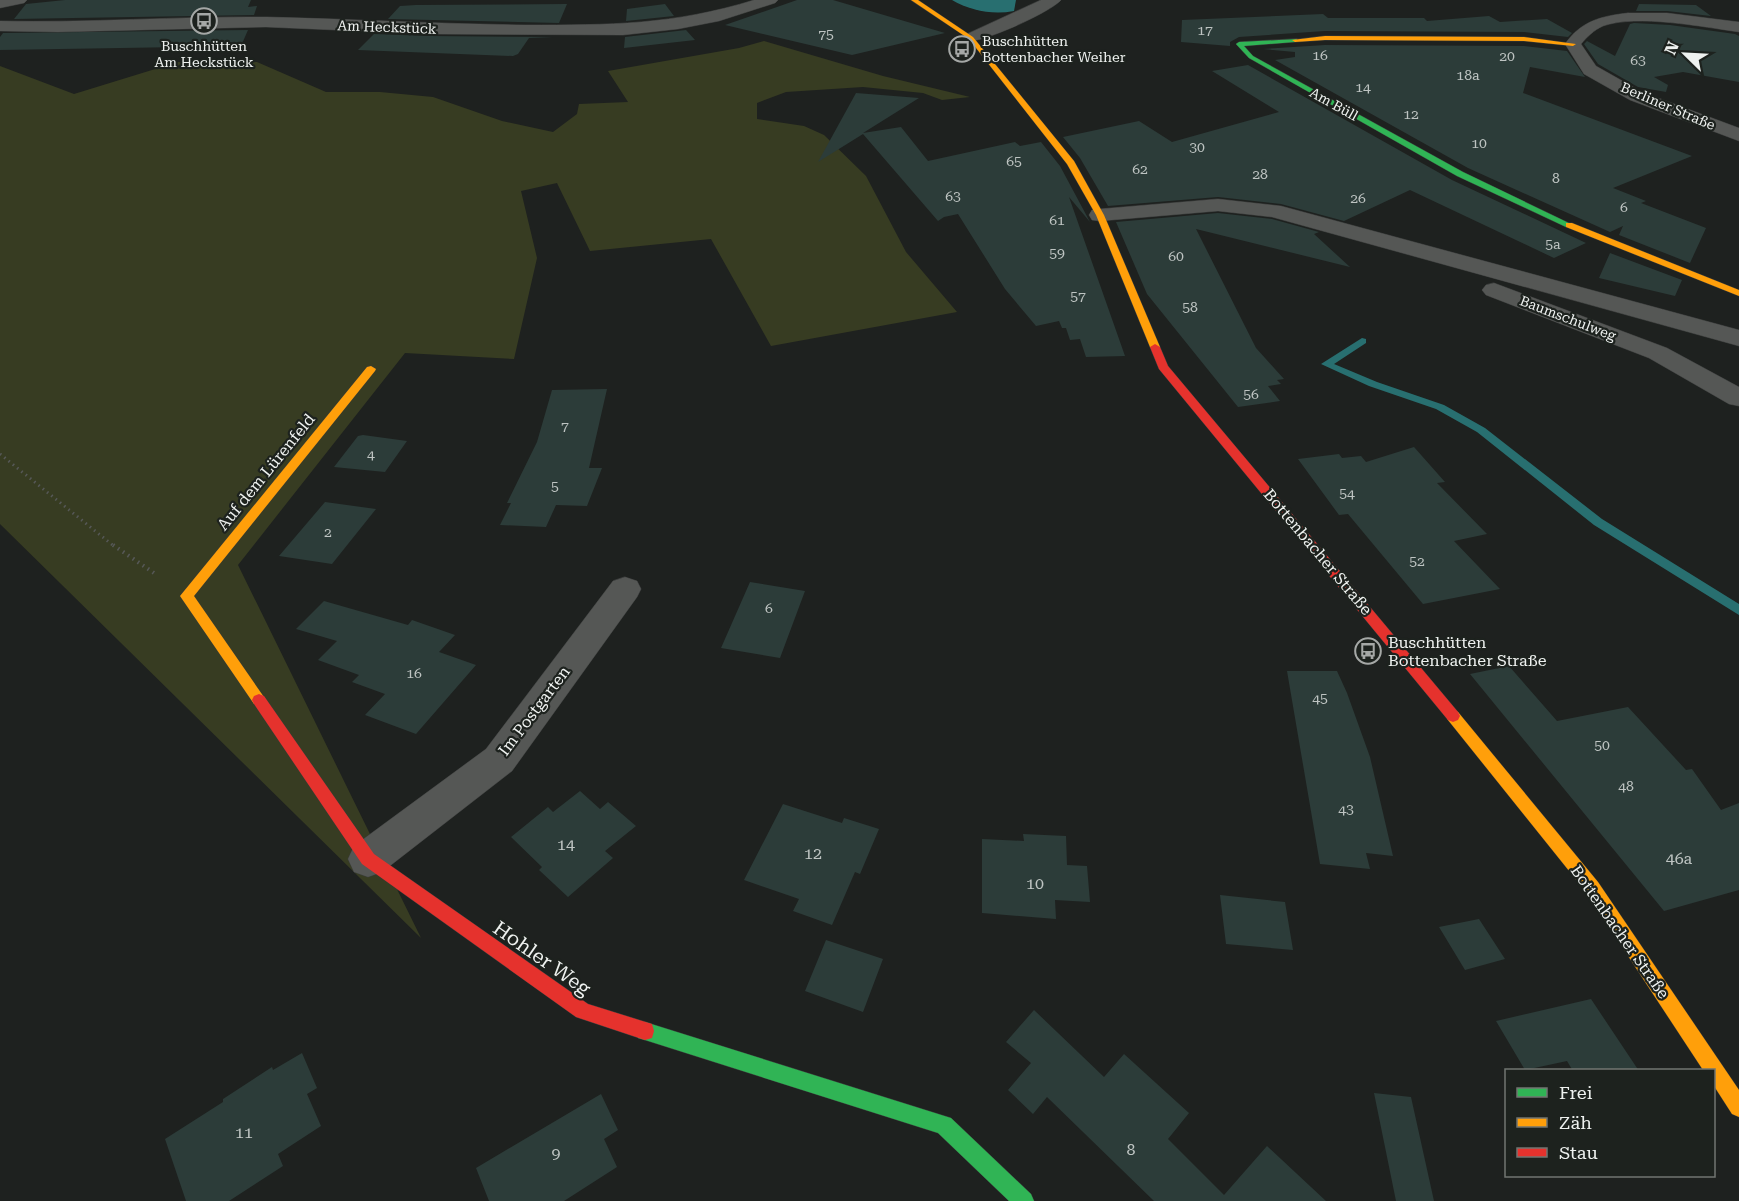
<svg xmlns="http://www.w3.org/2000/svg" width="1739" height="1201" viewBox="0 0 1739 1201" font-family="'Roboto Serif',serif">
<rect width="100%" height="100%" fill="#1e211f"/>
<path fill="#373c22" d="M764 41 883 76 970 97 942 100 923 93 863 87 786 92 757 103V119L804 126 824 135 866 176 906 252 957 312 771 346 711 239 590 251 557 183 521 191 537 258 514 359 405 353 238 565 421 938 0 524V66L74 94 178 62H257L326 92H380L433 97 502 121 553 132 577 114 579 104 628 102 608 71 739 48Z"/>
<path fill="#286f70" d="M952 0H1016L1014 11C993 15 971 11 952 0Z"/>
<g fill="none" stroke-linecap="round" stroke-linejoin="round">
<path fill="#286f70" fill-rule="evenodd" d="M1362 338 1366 339V343L1334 364 1377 382 1444 405 1485 428 1602 519 1739 604V615L1594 525 1477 432 1436 409 1369 386 1321 364Z"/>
</g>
<path fill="#2c3c39" d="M65 0H251L248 7 257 6 254 15 14 19 26 4Z
M797 0H833L945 33 852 55 725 25Z
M567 4 559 23 388 19 400 6 416 5Z
M665 4 674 16 626 21 627 9Z
M1639 4 1696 5 1711 16 1667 11H1636Z
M1323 14 1328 18H1424L1427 21 1489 16 1500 22 1547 19 1572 33 1568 37 1524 32 1325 31 1239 37 1230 42V46L1181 42 1182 20Z
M1634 23 1670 25 1735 34 1739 36V82L1683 72 1654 77 1668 85 1666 92 1638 87 1598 64 1584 44 1587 41 1615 56 1630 24Z
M248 30 241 46 0 50V37L3 33Z
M686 30 695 40 624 48 625 37Z
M374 34 429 36 553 37 529 38 518 54 513 56 358 50Z
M1325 45 1524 46 1567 51 1585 77 1530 67 1523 93 1692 156 1613 188 1646 201 1641 203 1706 228 1690 263 1619 235 1623 226 1610 232 1468 168 1275 60 1295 57V52L1263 49Z
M1248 65 1452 180 1586 243 1554 258 1410 190 1344 221 1281 204 1218 197 1108 206 1080 158 1063 137 1139 121 1172 142 1279 112 1212 71Z
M856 93 919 98 863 133 901 127 928 161 1015 142 1020 146 1041 142 1060 166 1090 222 1069 197 1125 356 1086 357 1080 339 1070 340 1066 328H1062L1059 321 1036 326 1005 289 958 214 944 217 938 221 863 134 818 162Z
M1218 213 1272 219 1319 232 1314 234 1350 267 1196 229 1256 348 1284 379 1277 380 1281 384 1268 386 1280 401 1238 407 1147 294 1116 222Z
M1610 253 1682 280 1675 296 1599 278Z
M607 389 589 468H602L587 506 556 505 546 527 500 525 511 503H507L537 442 552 390Z
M363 435 407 441 385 472 334 467 358 436Z
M1414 447 1445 482 1437 483 1487 534 1454 541 1500 589 1423 604 1348 514 1339 515 1298 459 1339 454 1342 458 1361 456 1366 462Z
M325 502 376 509 332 564 279 556Z
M750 582 805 591 780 658 721 648Z
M324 601 408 625 412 620 455 635 439 652 476 665 416 734 365 715 385 694 352 682 359 675 318 660 337 641 296 629Z
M1509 666 1557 721 1628 707 1686 770 1692 769 1721 810 1739 803V890L1664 911 1470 674Z
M1287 671H1337L1347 693 1370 757 1393 856 1366 853 1370 869 1320 864Z
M580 791 600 809 608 802 636 826 605 851 613 858 568 897 539 870 542 867 511 837 548 807 553 812Z
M783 804 842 823 844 818 879 829 860 874 855 872 832 925 793 911 799 899 744 880Z
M1023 834 1066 836 1067 865 1087 866 1090 902 1055 900 1056 919 982 913V839L1024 841Z
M1220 895 1285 902 1293 950 1226 944Z
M1479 919 1505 959 1465 970 1439 927Z
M826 940 883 959 863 1012 805 991Z
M1591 999 1639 1071H1573L1567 1061 1525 1070 1496 1021Z
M1034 1010 1104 1077 1124 1054 1189 1113 1168 1139 1224 1195 1267 1146 1326 1201H1154L1047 1097 1033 1114 1008 1090 1031 1063 1006 1042Z
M302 1053 317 1088 307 1094 321 1126 278 1154 283 1166 229 1201H186L165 1139 223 1102V1099L272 1067 273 1070Z
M1374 1093 1411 1097 1434 1201H1396Z
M601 1094 618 1130 604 1139 617 1167 564 1201H489L476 1168Z"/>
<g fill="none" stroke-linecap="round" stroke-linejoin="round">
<g stroke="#3a3c3b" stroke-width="1">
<path id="street" d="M0 0H27L24 3 0 8Z
M754 0H778L775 3 719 21 678 29 623 35 429 34 266 27 58 32 0 31V21C89 23 178 16 267 17 354 19 439 24 526 25 610 25 673 25 754 0Z
M1041 0H1061C1051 12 979 45 965 41L963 38 965 35Z
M1628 13H1667L1739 22V32C1703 27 1637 14 1603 26 1594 30 1587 37 1581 44L1596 66 1642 92 1739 128V141L1630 100 1584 74 1565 44C1581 21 1601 16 1628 13Z
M1218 199 1281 206 1739 330V346L1272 217 1218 211 1100 221 1092 220 1089 215 1092 210 1100 209Z
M1494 283 1667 348 1739 387V406L1729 404 1649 358 1486 295 1482 290 1486 285Z
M625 577 637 581 641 589 637 597 512 771 382 872 368 877 354 872 348 859 354 846 486 749 613 581Z"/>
</g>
<g stroke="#3a3c3b" stroke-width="1">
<path id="fast" d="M1297 39 1295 42 1244 46 1253 56 1463 172 1573 225 1566 227 1457 176 1249 58 1236 44 1239 42Z
M645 1022 951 1118 1031 1194 1034 1201H1009L938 1133 645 1040 638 1038 636 1031 638 1024Z"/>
</g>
<g stroke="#3a3c3b" stroke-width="1">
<path id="slow" d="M911 0H918L973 37 1074 161 1104 215 1160 347 1159 349 1155 350 1150 347 1096 215 1067 164 969 39Z
M1325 36 1524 37 1576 44 1573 46 1524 41 1325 40 1295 42 1292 40Z
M1566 223H1572L1739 290V296L1566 227Z
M371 366 376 369 375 371 194 596 266 700 264 704H254L180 596 367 367Z
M1453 710 1458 712 1598 882 1739 1090V1117L1732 1114 1714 1086V1070H1703L1586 892 1448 720 1446 716 1448 712Z"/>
</g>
<g stroke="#3a3c3b" stroke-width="1">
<path id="jam" d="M1155 344 1160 347 1168 366 1458 712 1460 716 1458 720 1453 722 1448 720 1159 369 1150 347Z
M259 694 264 696 374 854 588 1004 652 1024 654 1031 652 1038 645 1040 576 1017 362 864 254 704 252 700 254 696Z"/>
</g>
<path stroke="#565857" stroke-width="3" stroke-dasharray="1.5 4" stroke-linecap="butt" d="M0 454 115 547"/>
<path stroke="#565857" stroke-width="4" stroke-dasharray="1.5 4.5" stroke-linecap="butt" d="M113 545 157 575"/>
<use href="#street" fill="#555755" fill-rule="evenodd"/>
<use href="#fast" fill="#30b455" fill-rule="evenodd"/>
<use href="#slow" fill="#ff9f0a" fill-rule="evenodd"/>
<use href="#jam" fill="#e5322d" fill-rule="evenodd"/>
</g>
<defs>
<g id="bus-ring" transform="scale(1.35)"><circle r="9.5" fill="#1d221e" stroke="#a5a8a6" stroke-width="1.5"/><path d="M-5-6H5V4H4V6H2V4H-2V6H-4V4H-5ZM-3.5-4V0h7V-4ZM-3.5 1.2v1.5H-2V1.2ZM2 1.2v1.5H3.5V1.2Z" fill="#a5a8a6"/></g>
</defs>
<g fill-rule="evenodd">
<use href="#bus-ring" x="204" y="21"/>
<use href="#bus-ring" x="962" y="49"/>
<use href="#bus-ring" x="1368" y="651"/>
</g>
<g text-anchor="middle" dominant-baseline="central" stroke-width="4.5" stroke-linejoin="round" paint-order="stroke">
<g font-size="14" fill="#eef1ef" stroke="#1d221e">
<text transform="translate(387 27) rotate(2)">Am Heckstück</text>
<text transform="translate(1334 104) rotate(29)">Am Büll</text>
<text transform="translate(1668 106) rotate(23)">Berliner Straße</text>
<text transform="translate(1568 318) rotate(21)">Baumschulweg</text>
</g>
<g font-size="14" fill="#bec4c2">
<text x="1205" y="30">17</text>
<text x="826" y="34">75</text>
<text x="1320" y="55">16</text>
<text x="1507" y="56">20</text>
<text x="1638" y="60">63</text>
<text x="1468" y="75">18a</text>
<text x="1363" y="87">14</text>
<text x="1411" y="114">12</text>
<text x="1479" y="143">10</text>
<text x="1197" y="147">30</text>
<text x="1014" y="161">65</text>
<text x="1140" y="169">62</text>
<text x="1260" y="174">28</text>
<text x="1556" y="178">8</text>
<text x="953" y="196">63</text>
<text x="1358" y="198">26</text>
<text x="1624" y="207">6</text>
<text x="1057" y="220">61</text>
<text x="1553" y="244">5a</text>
<text x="1057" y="253">59</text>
<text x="1176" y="256">60</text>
<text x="1078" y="296">57</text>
<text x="1190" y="307">58</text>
<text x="1251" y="394">56</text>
<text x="565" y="426">7</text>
<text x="371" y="454">4</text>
<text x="555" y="486">5</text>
<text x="1347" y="493">54</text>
<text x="328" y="532">2</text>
<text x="1417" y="561">52</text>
<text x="769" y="608">6</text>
<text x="414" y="673">16</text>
<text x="1320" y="698">45</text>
<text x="1602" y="745">50</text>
<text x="1626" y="786">48</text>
<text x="1346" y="809">43</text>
</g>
<g font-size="14" fill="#eef1ef" stroke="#1d221e" text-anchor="start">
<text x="982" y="41">Buschhütten<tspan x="982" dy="16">Bottenbacher Weiher</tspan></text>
<text x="204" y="46" text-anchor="middle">Buschhütten<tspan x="204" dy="16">Am Heckstück</tspan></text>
</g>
<g font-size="16" fill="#eef1ef" stroke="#1d221e">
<text transform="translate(266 472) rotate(-51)">Auf dem Lürenfeld</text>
<text transform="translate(1318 552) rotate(50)">Bottenbacher Straße</text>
<text transform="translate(534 711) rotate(-53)">Im Postgarten</text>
<text transform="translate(1620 932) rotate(55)">Bottenbacher Straße</text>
</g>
<g font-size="16" fill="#eef1ef" stroke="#1d221e" text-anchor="start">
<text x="1388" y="642">Buschhütten<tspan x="1388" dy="18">Bottenbacher Straße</tspan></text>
</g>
<g font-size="16" fill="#bec4c2">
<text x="566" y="844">14</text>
<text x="813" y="853">12</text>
<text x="1679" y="858">46a</text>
<text x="1035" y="883">10</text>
<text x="244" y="1132">11</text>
<text x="1131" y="1149">8</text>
<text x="556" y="1153">9</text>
</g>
<g font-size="20" fill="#eef1ef" stroke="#1d221e">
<text transform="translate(542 958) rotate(35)">Hohler Weg</text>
</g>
</g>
<rect x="1505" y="1069" width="210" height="108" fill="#1d221e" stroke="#717572" stroke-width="1.5"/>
<rect x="1517" y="1088" width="30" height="9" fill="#30b455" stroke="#717572" stroke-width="1.5"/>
<text x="1559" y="1099" font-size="18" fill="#eef1ef">Frei</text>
<rect x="1517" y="1118" width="30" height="9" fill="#ff9f0a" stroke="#717572" stroke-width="1.5"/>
<text x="1559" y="1129" font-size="18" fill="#eef1ef">Zäh</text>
<rect x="1517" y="1148" width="30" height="9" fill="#e5322d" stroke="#717572" stroke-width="1.5"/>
<text x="1559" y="1159" font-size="18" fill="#eef1ef">Stau</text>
<g transform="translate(1685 54) rotate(294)" stroke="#1d221e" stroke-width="4.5" paint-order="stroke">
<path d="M0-4.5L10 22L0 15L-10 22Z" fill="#eef1ef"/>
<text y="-9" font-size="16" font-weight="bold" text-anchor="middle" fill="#eef1ef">N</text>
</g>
</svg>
